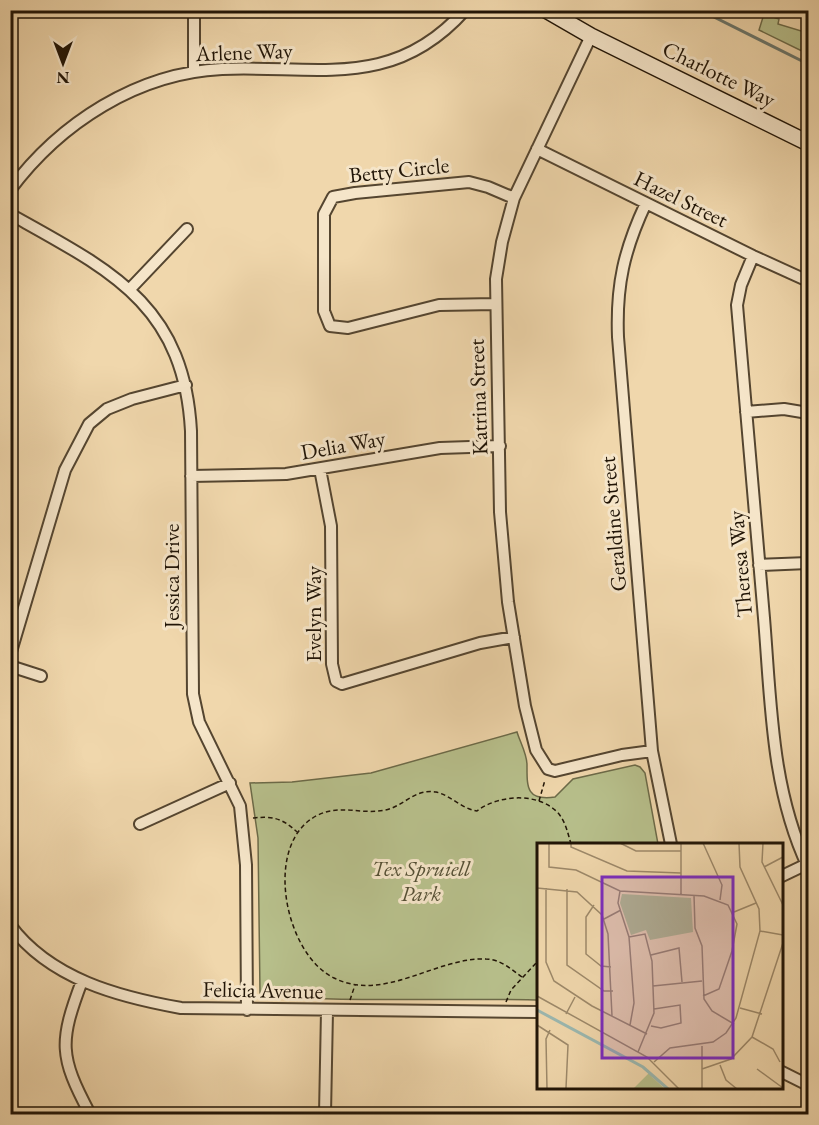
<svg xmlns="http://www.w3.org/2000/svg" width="819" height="1125" viewBox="0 0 819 1125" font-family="'EB Garamond',serif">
<rect width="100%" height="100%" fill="#f0d7ac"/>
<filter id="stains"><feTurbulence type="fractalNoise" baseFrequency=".00333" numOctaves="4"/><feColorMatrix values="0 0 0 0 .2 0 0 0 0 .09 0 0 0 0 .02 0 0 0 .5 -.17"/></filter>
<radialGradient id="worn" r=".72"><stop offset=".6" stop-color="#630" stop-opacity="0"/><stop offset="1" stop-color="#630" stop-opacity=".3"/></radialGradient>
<path fill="#b7bf8b" stroke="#6c6a48" stroke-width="1.5" d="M764 14 779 19 778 24 808 33V54L759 30Z
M517 732C520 742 527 754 527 765 527 787 526 801 555 797L573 779 635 765 640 767 645 773 658 844H538V1000C503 998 272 1003 260 993L258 838 250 783 292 782 371 773Z"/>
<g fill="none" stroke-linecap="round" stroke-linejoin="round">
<path stroke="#6a766c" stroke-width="3" d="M700 10 808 64"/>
<g stroke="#544530" stroke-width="14">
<path id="street" d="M591 36 514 198 502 242 496 279 500 512 508 602 525 706 536 750 548 769 555 771 622 755 652 751
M194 72V10
M537 149 753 256 808 281
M10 190C60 123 137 73 222 69 317 65 393 91 465 10
M646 203C624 250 616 285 618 337L652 751 671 844
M10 214C110 270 184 304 191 431L193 694 199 722 240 806 246 865 247 1010
M753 256 741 285 737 305C746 409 755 514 764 618 771 702 771 789 808 867
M130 289 187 229
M495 304 439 305 348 328 330 326 324 311V214L333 197 355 193 469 182 488 187 514 198
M746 412 784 409 808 413
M320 469 331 526 332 664 336 681 342 684 480 643 514 637
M191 476 286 474 440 448 500 446
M759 565 808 563
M10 655 65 470 89 424 107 409 132 399 186 385
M10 666 41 676
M140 824 230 783
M782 876 807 864
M10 925C50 979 119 997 181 1008L538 1012
M82 981C59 1042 59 1056 90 1114
M782 1072 808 1085
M325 1114 327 1011"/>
</g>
<g stroke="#201406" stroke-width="18">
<path id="secondary" d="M546 10 591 36 808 143"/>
</g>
<path stroke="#201406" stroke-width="1.5" stroke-dasharray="4.5 3" stroke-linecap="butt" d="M539 801 545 780
M253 818C273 816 282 818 297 832
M522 977C511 969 500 959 486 959 436 957 384 1003 334 978 284 954 262 842 318 815 340 804 362 815 385 810 403 807 415 788 436 792 450 795 462 809 477 811 499 794 540 792 559 814 566 823 568 834 571 844
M350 1000 355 985
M506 1002 511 990 538 961"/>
<use href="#street" stroke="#f5e5c9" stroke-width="10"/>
<use href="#secondary" stroke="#f5e5c9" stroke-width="15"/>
</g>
<g text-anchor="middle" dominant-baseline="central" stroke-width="6" stroke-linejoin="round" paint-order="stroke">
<g font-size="22" fill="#201406" stroke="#f5e5c9">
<text transform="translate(244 52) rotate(-2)">Arlene Way</text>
<text transform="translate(719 74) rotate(26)">Charlotte Way</text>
<text transform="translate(399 170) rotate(-6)">Betty Circle</text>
<text transform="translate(681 199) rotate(26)">Hazel Street</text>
<text transform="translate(478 397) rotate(-92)">Katrina Street</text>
<text transform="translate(343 445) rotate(-10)">Delia Way</text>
<text transform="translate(613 524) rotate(-95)">Geraldine Street</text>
<text transform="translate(740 564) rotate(-95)">Theresa Way</text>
<text transform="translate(171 576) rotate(-90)">Jessica Drive</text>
<text transform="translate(313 614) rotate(-90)">Evelyn Way</text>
<text transform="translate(263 990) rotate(1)">Felicia Avenue</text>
</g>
<g font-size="22" font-style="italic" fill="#555035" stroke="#f5e5c9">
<text x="421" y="868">Tex Spruiell<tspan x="421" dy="25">Park</tspan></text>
</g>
</g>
<g transform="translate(537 843)">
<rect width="246" height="246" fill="#f0d7ac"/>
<path d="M85 51 154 55 156 89 113 97 109 87 94 92 83 60ZM112 230 116 235 128 246H96Z" fill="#b7bf8b"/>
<path fill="none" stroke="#9bb8b0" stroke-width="3" d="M0 167 106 224 131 246"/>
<path fill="none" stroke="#9d896a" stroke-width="1.5" d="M12 0V24L39 27 83 48 167 53 191 62 200 81 195 108 182 146 166 153M34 0V4L90 28 144 30M83 0 99 8H144M166 0 185 42 183 57M226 0 225 19 246 62M227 24 246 14M0 45 40 49 65 72 71 91 75 173M9 45V119L17 138 55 163 110 191M30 46V122L67 148H76M83 48 81 60 92 94 97 160 93 182M144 52V0M157 52 158 85 165 103 167 156 175 168 197 181M57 62 49 74V111L64 123 74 124M197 69 219 60M67 76 84 67M223 88 246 92M92 94 108 91 115 118 117 170 101 209M114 112 142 105 145 139M116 143 165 138M0 153 110 214 142 246M203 165 225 171M29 171 38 154M0 182 31 202 29 245M114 183 124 185 144 180 143 162 117 166M215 194 236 206 243 219M165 203V246M117 219 133 205 176 199 189 190 199 175 223 88 222 66 203 24 202 0M183 222 189 237 200 246M165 226 194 216 215 194 246 100M220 226 246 245M10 246 9 196 13 187"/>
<path fill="#7b2cbf" fill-opacity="0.15" stroke="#7b2cbf" stroke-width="3" d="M65 34H196V215H65Z"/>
<rect width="246" height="246" fill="none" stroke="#201406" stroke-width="3"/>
</g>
<rect width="819" height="1125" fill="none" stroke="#f0d7ac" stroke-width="36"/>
<rect x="12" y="12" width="795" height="1101" fill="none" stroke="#201406" stroke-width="3"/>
<rect x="18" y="18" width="783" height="1089" fill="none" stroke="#201406" stroke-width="1.5"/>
<g transform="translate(63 63) rotate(180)" stroke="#f5e5c9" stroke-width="4.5" paint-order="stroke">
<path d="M0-4.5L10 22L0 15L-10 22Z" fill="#201406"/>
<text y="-9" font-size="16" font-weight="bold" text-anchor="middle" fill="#201406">N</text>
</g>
<rect width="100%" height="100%" filter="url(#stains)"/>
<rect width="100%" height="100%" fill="url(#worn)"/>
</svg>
